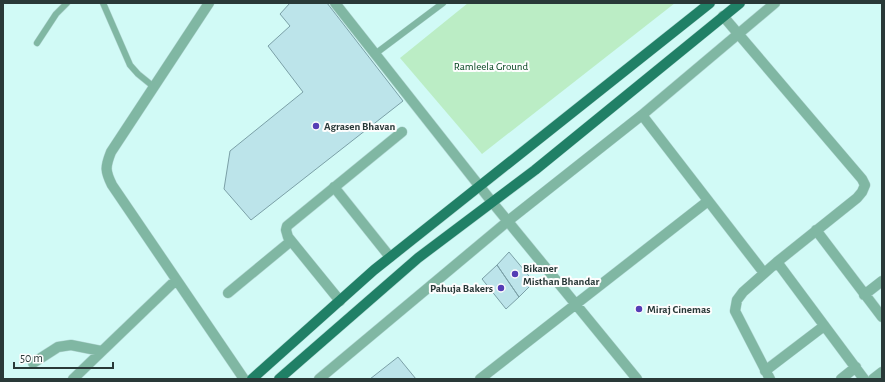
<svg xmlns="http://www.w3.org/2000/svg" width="885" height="382" viewBox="0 0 885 382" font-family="'Alegreya Sans',sans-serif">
<rect width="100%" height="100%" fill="#d1faf6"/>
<path fill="#bbedc5" d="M468 3H675L482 154 400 58Z"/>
<path fill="#bce4ea" stroke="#7ba0a7" d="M290 3H327L403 101 251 220 224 189 230 151 303 92 268 46 290 26 280 14Z
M509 252 534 282 519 297 497 265Z
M497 265 519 297 506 309 482 279Z
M398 357 416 379H370Z"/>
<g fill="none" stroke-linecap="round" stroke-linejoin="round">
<g stroke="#b3d7d4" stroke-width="7">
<path id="service" d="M103 3 130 65 138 74 154 87
M37 43 56 14 67 3
M375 54 443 3"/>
</g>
<g stroke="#b3d7d4" stroke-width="11">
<path id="minor" d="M209 3 111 152C105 167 105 171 112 185L244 379
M335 3 492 202 637 379
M723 16 862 179 865 185 862 192 857 198 777 262 743 292 737 300 735 311 770 379
M642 115 764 273
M334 187 390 257
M816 230 882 317
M777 262 864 379
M228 293 291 241
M864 295 882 281
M340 301 288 237 286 230 287 226 402 132
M33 363 58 347 71 345 101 351
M765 371 824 326
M73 379 176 280
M319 379 508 221 642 115 775 3
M480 379 708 201
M841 379 856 367
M873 379 882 372"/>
</g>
<g stroke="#b3d7d4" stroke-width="11">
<path id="primary" d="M252 379 374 270 710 3
M279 379 418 258 535 170 740 3"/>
</g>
<use href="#service" stroke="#80b7a3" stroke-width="6"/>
<use href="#minor" stroke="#80b7a3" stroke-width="10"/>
<use href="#primary" stroke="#208066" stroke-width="10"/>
</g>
<g fill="#553db5" stroke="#fdfdfd" stroke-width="1.5">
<circle cx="316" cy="126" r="4"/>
<circle cx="515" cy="274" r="4"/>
<circle cx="501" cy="288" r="4"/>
<circle cx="639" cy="309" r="4"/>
</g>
<g text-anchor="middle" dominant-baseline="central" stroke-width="4" stroke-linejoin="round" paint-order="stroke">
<g font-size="11" fill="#03441e" stroke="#fdfdfd">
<text x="491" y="66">Ramleela Ground</text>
</g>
<g font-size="11" font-weight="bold" fill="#293938" stroke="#fdfdfd" text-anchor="start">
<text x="324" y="126">Agrasen Bhavan</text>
<text x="523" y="268">Bikaner<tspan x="523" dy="13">Misthan Bhandar</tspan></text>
<text x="493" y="288" text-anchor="end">Pahuja Bakers</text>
<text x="647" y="309">Miraj Cinemas</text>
</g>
</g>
<rect width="885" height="382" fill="none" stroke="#293938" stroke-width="8"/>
<path d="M14 362v6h99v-6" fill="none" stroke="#293938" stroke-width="2"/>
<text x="20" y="362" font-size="12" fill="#293938" stroke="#fdfdfd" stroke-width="3" paint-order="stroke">50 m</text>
</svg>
